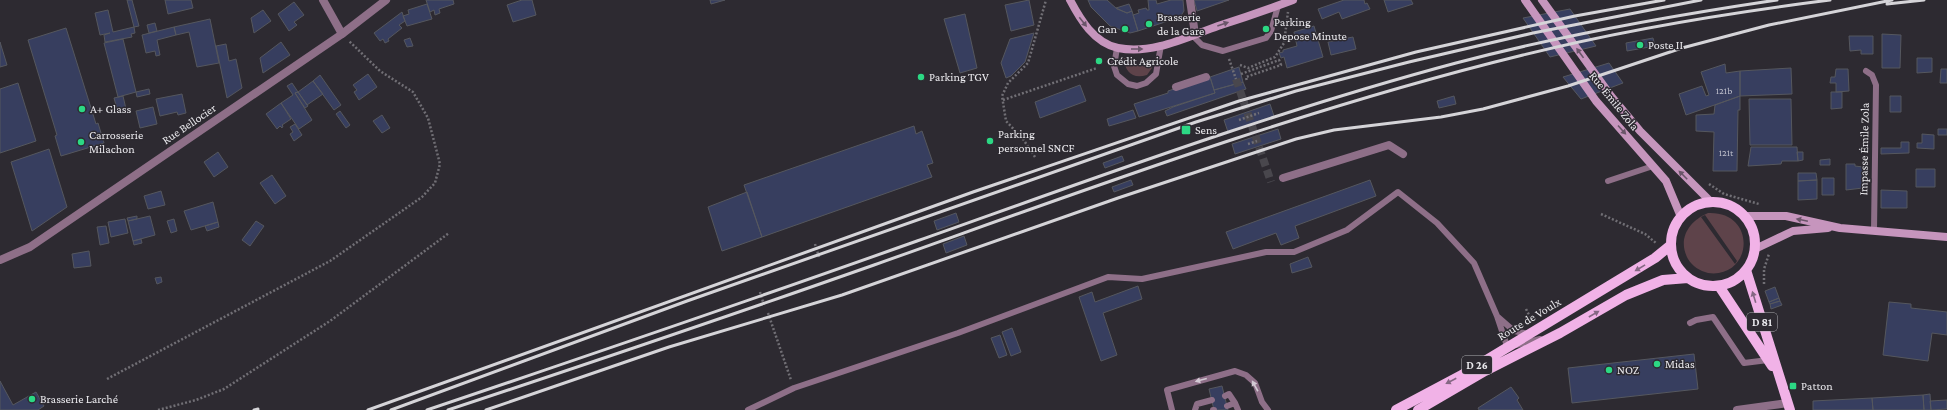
<svg xmlns="http://www.w3.org/2000/svg" width="1947" height="410" viewBox="0 0 1947 410" font-family="'Crimson Pro',serif">
<rect width="100%" height="100%" fill="#2d2a31"/>
<path fill="#5e434a" fill-rule="evenodd" d="M1124 58H1130L1133 63 1139 65 1144 63 1147 59H1153L1152 68 1147 75C1133 79 1125 73 1124 58Z
M1708 213C1758 211 1753 279 1708 273 1700 271 1692 266 1688 259 1677 239 1689 221 1708 213ZM1705 215 1737 261 1735 264 1701 217Z"/>
<path fill="#373e5f" stroke="#55575e" d="M127 0H132L139 26 134 27Z
M165 0H191L193 8 168 14Z
M426 0H453L454 4 439 9 440 13 435 15 434 10 430 12Z
M522 0H532L536 15 513 22 507 5Z
M710 0H725L711 4Z
M1029 0 1034 25 1011 31 1005 5Z
M1088 0H1107L1117 9 1127 13 1132 11 1138 31 1130 33 1110 26 1091 7Z
M1148 0H1156L1157 4 1171 0H1183L1184 11 1180 17 1138 31 1133 15 1139 13 1138 10 1146 8 1147 10H1149Z
M1194 0H1229L1197 11Z
M1344 0H1364L1365 4 1367 3 1370 9 1342 19 1339 12 1322 19 1318 9Z
M1384 0H1411L1413 4 1388 12Z
M294 2 304 15 294 22 297 25 289 31 278 14Z
M427 4 432 19 407 26 403 16 409 14 408 10Z
M1129 4 1132 11 1127 13 1116 8Z
M1570 9 1596 46 1550 57 1523 18Z
M108 10 113 32 134 27 135 33 131 34 132 37 105 42 104 35 110 33 100 35 95 13Z
M263 10 271 21 254 33 251 18Z
M402 12 405 21 399 25 402 28 388 39 389 41 385 43 383 39 380 41 374 33Z
M965 14 977 68 960 73 944 19Z
M210 19 219 63 197 67 189 32 176 35 174 27Z
M155 23 157 31 149 33 147 25Z
M1314 26 1323 57 1287 68 1284 57 1281 58 1279 53 1283 52V50L1297 46 1294 32Z
M174 27 176 35 157 40 160 55 156 56 155 51 146 53 142 35Z
M66 28 96 124 98 123 104 143 61 156 55 136 57 135 28 40Z
M1034 33 1025 62 1011 76 1006 78 1001 63 1010 39Z
M1882 34 1901 35 1900 68H1882Z
M1849 36H1873V54H1861V50L1850 51Z
M1353 37 1356 49 1331 55 1328 42Z
M410 38 413 46 407 47 404 40Z
M1653 38 1655 46 1627 51 1626 43Z
M123 39 136 92 118 97 104 43Z
M0 42 7 65 0 67Z
M281 42 290 55 263 73 260 58Z
M226 44 229 61 236 59 242 88 227 98 216 46Z
M1095.5 61a3.5 3.5 0 1 1 7 0a3.5 3.5 0 1 1-7 0Z
M1917 58H1932V72L1917 73Z
M1609 63 1623 83 1581 99 1563 77Z
M1725 64 1726 73 1740 71V96L1686 115 1679 94 1702 86 1706 96 1709 95 1701 72Z
M1239 67 1243 82 1214 90 1210 77Z
M1791 68 1792 94 1740 96V71Z
M1836 69H1848L1849 91 1836 92V83H1830L1831 77H1835Z
M1941 69H1947V83H1940Z
M368 74 377 87 359 100 354 92 357 90 353 85Z
M320 75 341 105 334 110 313 81Z
M1210 77 1215 93 1139 117 1134 104 1168 93V91Z
M313 81 323 94 307 105 298 92Z
M1243 82 1246 89 1167 116 1165 111 1173 107 1215 93 1214 90Z
M18 83 36 141 0 153V89Z
M292 83 298 92 295 93 312 120 299 129 281 103 293 95 287 86Z
M1080 85 1086 101 1040 118 1035 102Z
M149 89 150 94 137 97 136 92Z
M298 92 308 106 305 108 295 93Z
M1831 92H1842V108L1831 109Z
M182 94 186 113 178 115 177 112 160 116 156 99Z
M123 96 126 109 118 112 114 98Z
M1454 96 1456 104 1439 108 1437 101Z
M1740 96V110H1738L1737 171H1713L1714 132 1696 131V115L1714 114 1715 105Z
M1890 96H1901V112H1890Z
M1749 99H1791L1792 145H1750Z
M281 103 291 119 282 125 283 126 282 128 280 126 277 129 266 114Z
M1270 104 1274 116 1228 132 1224 120Z
M153 107 157 124 140 128 136 111Z
M1133 110 1136 118 1109 126 1107 119Z
M340 111 350 125 346 128 336 114Z
M382 115 390 128 382 133 373 121Z
M295 124 302 135 294 141 290 134 293 132 290 127Z
M914 126 916 134 922 131 933 163 927 165 932 177 762 237 744 185Z
M1278 129 1281 139 1235 154 1232 144Z
M1938 129H1947V135H1938Z
M1922 134 1934 135V149L1917 148V143H1922Z
M1901 142H1909V153L1881 154V148H1901Z
M1751 147H1797L1798 161H1782L1781 164 1748 166Z
M49 149 67 207 32 231 11 162Z
M218 152 228 167 214 177 204 162Z
M1797 152H1803V160L1798 161Z
M1122 156 1124 161 1105 168 1103 163Z
M1830 159V165H1820V160Z
M1846 164H1855V166L1863 167V176H1866V182H1863V188L1846 190Z
M1916 169H1935V187H1916Z
M1798 173H1816L1817 180 1798 181Z
M272 175 286 196 275 204 260 183Z
M1822 178H1834V195H1822Z
M1131 180 1133 185 1114 192 1112 187Z
M1370 180 1376 196 1295 226 1299 238 1281 245 1276 233 1233 249 1226 232Z
M1817 180V199L1798 200V181Z
M1881 190 1907 191V208H1881Z
M161 191 165 205 148 209 144 196Z
M747 192 762 237 722 251 708 207Z
M213 202 218 222 191 230 184 211Z
M956 213 959 222 937 230 934 221Z
M137 216V219L128 221 127 218Z
M150 216 155 235 133 241 128 221Z
M125 219 128 233 111 237 108 222Z
M174 219 177 231 171 233 167 221Z
M256 221 264 226 250 246 242 240Z
M218 222 219 227 207 231 205 226Z
M106 226 109 243 100 245 97 227Z
M964 236 967 245 946 253 943 244Z
M141 239 142 243 134 245 133 241Z
M89 251 91 266 74 268 72 254Z
M1308 257 1312 267 1292 273 1290 264Z
M161 277 162 282 157 284 155 278Z
M1138 286 1142 299 1103 313 1117 355 1101 361 1079 297 1092 292 1095 302Z
M1775 287 1779 298 1769 302 1765 291Z
M1779 298 1780 301 1770 304 1769 302Z
M1780 301 1782 305 1771 309 1770 304Z
M1889 302 1911 304V308L1947 312V335L1932 333 1928 361 1883 355Z
M1012 328 1021 352 1011 356 1002 332Z
M1000 335 1007 355 999 358 991 338Z
M1694 354 1698 389 1572 403 1568 368Z
M0 381 13 405 36 392 44 406 38 410H0Z
M1222 386 1228 410H1214L1209 389Z
M1511 387 1519 398 1517 400 1523 410H1479L1478 408Z
M1930 394 1931 410H1924L1923 395Z
M1923 395 1924 410H1873L1872 398Z
M1872 398 1873 410H1813V401Z
M1947 400V409L1931 410 1930 401Z"/>
<g fill="none" stroke-linecap="round" stroke-linejoin="round">
<path stroke="#49474d" stroke-width="8" stroke-dasharray="8 4" stroke-linecap="butt" d="M1236 79 1271 182"/>
<path stroke="#716f75" stroke-width="2.5" stroke-dasharray="2 2" stroke-linecap="butt" d="M1229 59 1236 79
M1240 65 1248 68 1275 57 1284 43 1288 12
M1241 74 1279 60 1281 65 1246 77 1247 82
M1003 100 1097 68
M1239 120 1259 113
M1248 144 1257 141
M1035 157 1023 139 1006 121 1002 96 1008 83 1028 63 1046 0
M1709 184 1724 194 1759 204
M1601 214 1645 234 1656 243
M815 244 819 257
M1764 284V269L1769 254
M760 292 764 305
M1526 309 1532 321
M768 313 791 380
M107 379 330 261 422 197 435 183 440 164 428 118 413 92 380 71 349 41
M158 410 196 400 224 389 330 321 449 233"/>
<path stroke="#8e6f88" stroke-width="6" d="M1192 35 1202 45 1223 51 1266 38 1271 31 1278 6
M1117 48 1114 66 1117 75 1128 84 1137 86 1146 83 1156 74 1161 45
M1866 71 1872 75 1876 85 1874 230
M1608 181 1653 166
M1498 317 1514 331 1529 334
M1690 323 1696 320 1713 317 1744 363 1768 360
M1516 345 1540 339
M1225 396 1229 394 1235 403
M1227 406 1235 403 1238 410
M748 410 794 388 958 333 1108 277 1142 279 1266 252H1294L1347 230 1398 192 1437 223 1474 263 1497 316 1508 349
M1172 410 1167 390 1235 371 1246 375 1255 383 1262 402 1268 410
M1195 410 1197 404 1212 400
M1213 410H1214"/>
<path stroke="#8e6f88" stroke-width="8" d="M1176 87 1206 77
M1283 178 1389 145 1403 154"/>
<path stroke="#8e6f88" stroke-width="8" d="M323 0 342 34
M1190 0 1195 34
M1737 410 1788 403"/>
<path stroke="#8e6f88" stroke-width="8" d="M0 260 30 247 342 34 386 0"/>
<path stroke="#c695bd" stroke-width="8" d="M1070 0C1080 19 1094 43 1118 48 1152 55 1187 37 1218 26 1243 18 1269 9 1293 0
M1525 0 1596 101 1666 181 1681 217
M1542 0 1611 96 1640 131 1711 202
M1745 216H1786L1840 228 1947 237
M1755 249 1793 231 1828 228"/>
<path stroke="#f1b2e7" stroke-width="10" d="M1671 244a42 42 0 1 1 84 0a42 42 0 1 1-84 0Z
M1746 270 1790 410
M1719 286 1772 366
M1396 410 1460 376 1655 258 1671 245
M1418 410 1485 371 1560 333 1626 295 1663 280 1688 278"/>
<path stroke="#d5d4d8" stroke-width="3" d="M1887 4 1924 0
M254 410 258 409
M368 410 973 192 1239 101 1416 52 1575 16 1664 0
M391 410 687 301 1196 122 1296 91 1409 62 1533 33 1701 0
M427 410C590 355 754 299 917 241 1095 178 1273 112 1456 63 1562 35 1669 16 1777 0
M448 410C590 363 732 315 874 265 1088 189 1302 109 1523 55 1623 30 1727 13 1830 0
M486 410 669 347 842 295 1118 198 1296 139 1334 130 1441 117 1483 109 1568 86 1682 48 1769 25 1892 0"/>
</g>
<defs><path id="oneway-solid" d="M-6-.8H1V-3.2L6.5 0L1 3.2V.8H-6Z"/></defs>
<g fill="#6a5569">
<use href="#oneway-solid" transform="translate(1083 22) rotate(52)"/>
<use href="#oneway-solid" transform="translate(1223 24) rotate(-19)"/>
<use href="#oneway-solid" transform="translate(1137 49)"/>
<use href="#oneway-solid" transform="translate(1580 53) rotate(-126)"/>
<use href="#oneway-solid" transform="translate(1622 130) rotate(48)"/>
<use href="#oneway-solid" transform="translate(1683 175) rotate(-135)"/>
<use href="#oneway-solid" transform="translate(1802 220) rotate(-168)"/>
</g>
<g fill="#856783">
<use href="#oneway-solid" transform="translate(1640 268) rotate(149)"/>
<use href="#oneway-solid" transform="translate(1754 297) rotate(-107)"/>
<use href="#oneway-solid" transform="translate(1594 314) rotate(-30)"/>
<use href="#oneway-solid" transform="translate(1451 381) rotate(152)"/>
</g>
<g fill="#d3cad4">
<use href="#oneway-solid" transform="translate(1201 380) rotate(165)"/>
<use href="#oneway-solid" transform="translate(1255 386) rotate(-119)"/>
</g>
<g fill="#2cd884" stroke="#2d2a31" stroke-width="1.5">
<circle cx="1149" cy="24" r="4"/>
<circle cx="1125" cy="29" r="4"/>
<circle cx="1266" cy="29" r="4"/>
<circle cx="1640" cy="45" r="4"/>
<circle cx="1099" cy="61" r="4"/>
<circle cx="921" cy="77" r="4"/>
<circle cx="82" cy="109" r="4"/>
<rect x="1181" y="125" width="10" height="10" rx="2"/>
<circle cx="990" cy="141" r="4"/>
<circle cx="81" cy="142" r="4"/>
<circle cx="1657" cy="364" r="4"/>
<circle cx="1609" cy="370" r="4"/>
<rect x="1789" y="382" width="8" height="8" rx="2"/>
<circle cx="32" cy="399" r="4"/>
</g>
<g text-anchor="middle" dominant-baseline="central" stroke-width="3" stroke-linejoin="round" paint-order="stroke">
<g font-size="10" fill="#bdbeca">
<text x="1724" y="90">121b</text>
<text x="1726" y="152">121t</text>
</g>
<g fill="#2d2a31" stroke="#b1b0b5" stroke-width="1">
<rect x="1747" y="313" width="30" height="18" rx="3"/>
<rect x="1462" y="356" width="30" height="18" rx="3"/>
</g>
<g font-size="11" font-weight="bold" fill="#eae9ed">
<text x="1762" y="322">D 81</text>
<text x="1477" y="365">D 26</text>
</g>
<g font-size="12" fill="#eae9ed" stroke="#2d2a31" text-anchor="start">
<text x="1157" y="17">Brasserie<tspan x="1157" dy="14">de la Gare</tspan></text>
<text x="1274" y="22">Parking<tspan x="1274" dy="14">Depose Minute</tspan></text>
<text x="1117" y="29" text-anchor="end">Gan</text>
<text x="1648" y="45">Poste II</text>
<text x="1107" y="61">Crédit Agricole</text>
<text x="929" y="77">Parking TGV</text>
<text x="90" y="109">A+ Glass</text>
<text x="1195" y="130">Sens</text>
<text x="998" y="134">Parking<tspan x="998" dy="14">personnel SNCF</tspan></text>
<text x="89" y="135">Carrosserie<tspan x="89" dy="14">Milachon</tspan></text>
<text x="1665" y="364">Midas</text>
<text x="1617" y="370">NOZ</text>
<text x="1801" y="386">Patton</text>
<text x="40" y="399">Brasserie Larché</text>
</g>
<g font-size="12" fill="#eae9ed" stroke="#2d2a31">
<text transform="translate(1614 101) rotate(51)">Rue Émile Zola</text>
<text transform="translate(189 124) rotate(-34)">Rue Bellocier</text>
<text transform="translate(1864 149) rotate(-89)">Impasse Émile Zola</text>
<text transform="translate(1529 319) rotate(-31)">Route de Voulx</text>
</g>
</g>
</svg>
